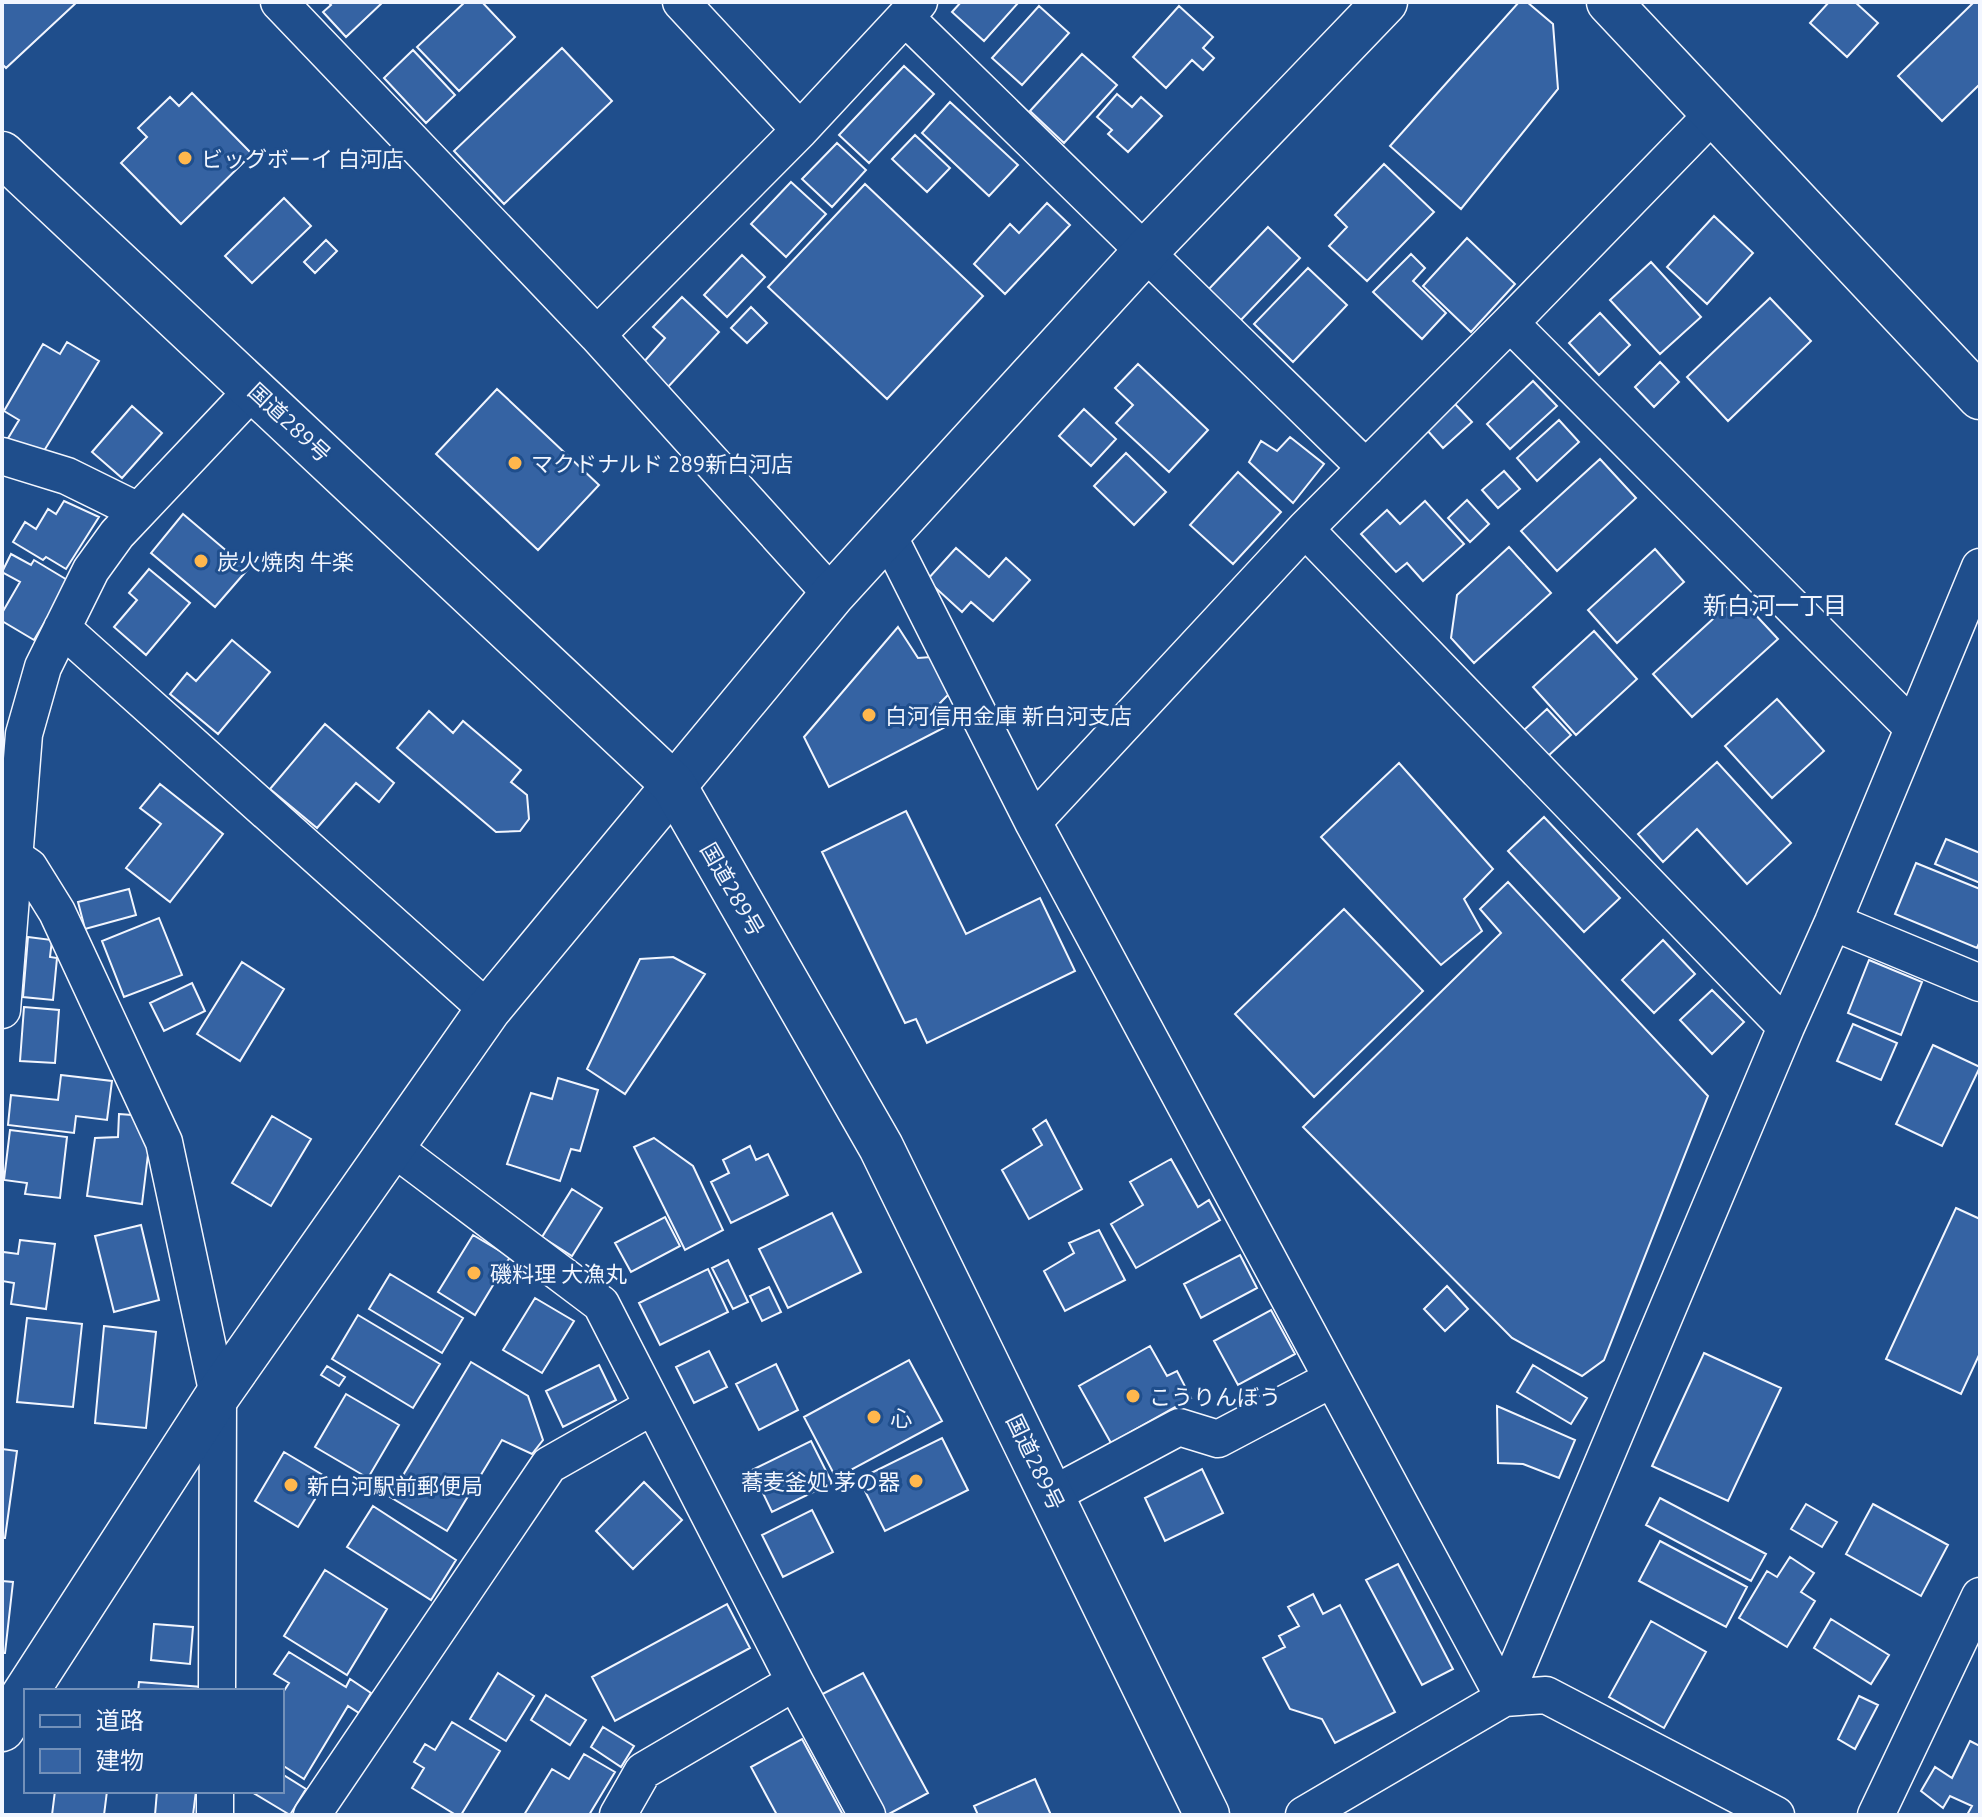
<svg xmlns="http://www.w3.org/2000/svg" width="1982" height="1817" viewBox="0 0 1982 1817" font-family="Ubuntu,'Noto Sans JP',sans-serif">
<rect width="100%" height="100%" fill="#1f4e8c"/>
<path fill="#3563a3" stroke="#f2f6ff" stroke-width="2" d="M2 2H77L6 68 2 64Z
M328 2H383L346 37 323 12 331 5Z
M465 2H482L515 37 459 91 417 47Z
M961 2H1019L984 41 952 12Z
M1519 2H1527L1553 24 1558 89 1461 209 1390 146Z
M1829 2H1855L1878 23 1847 57 1810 23Z
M1974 2H1980V84L1942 121 1898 76Z
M1039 6 1069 33 1022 85 992 58Z
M1179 6 1213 37 1203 48 1214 58 1203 70 1192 60 1166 88 1133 57Z
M562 48 612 101 504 204 454 151Z
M413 50 455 95 426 123 384 78Z
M1082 54 1117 85 1064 143 1030 111Z
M904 66 934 94 869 163 839 135Z
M192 93 252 154 181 224 121 163 147 137 138 128 170 97 179 106Z
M1117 94 1132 107 1141 97 1162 116 1128 152 1108 134 1112 130 1097 117Z
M950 102 1018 165 989 196 922 133Z
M915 135 950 168 927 192 892 159Z
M837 143 866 170 832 207 802 179Z
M1384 164 1434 212 1367 281 1329 246 1347 227 1335 215Z
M791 182 826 214 786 257 751 224Z
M865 184 983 296 887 399 768 287Z
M284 198 311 226 252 283 225 256Z
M1047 203 1070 225 1005 294 974 264 1010 224 1019 233Z
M1714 216 1753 253 1707 304 1667 267Z
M1268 227 1300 258 1239 322 1207 291Z
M1467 238 1515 284 1471 332 1423 286Z
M326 240 337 251 315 273 304 262Z
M1411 254 1425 268 1413 281 1446 313 1422 339 1373 292Z
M742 255 765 277 727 317 704 295Z
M1651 262 1701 317 1660 354 1610 300Z
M1308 268 1347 305 1293 362 1254 324Z
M682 297 719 332 667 388 642 364 665 338 653 327Z
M1770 298 1811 341 1728 421 1687 377Z
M751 307 767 323 747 343 731 328Z
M1600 313 1630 345 1599 375 1569 343Z
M67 342 99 361 39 459 7 440 19 420 4 411 43 344 60 354Z
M1660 362 1679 382 1654 407 1635 387Z
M1138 364 1208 430 1169 472 1116 423 1133 405 1115 388Z
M1533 381 1557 406 1510 449 1487 424Z
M497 389 599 485 538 550 436 454Z
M1455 404 1472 422 1443 448 1427 430Z
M132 406 162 433 122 478 92 452Z
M1084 409 1116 439 1091 466 1059 436Z
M1559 420 1579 442 1537 481 1517 458Z
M1290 437 1324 464 1293 503 1249 462 1261 441 1277 451Z
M1126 453 1166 492 1134 525 1094 486Z
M1600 459 1636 498 1557 571 1521 531Z
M1504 471 1520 489 1498 508 1482 490Z
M1238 472 1281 512 1233 564 1190 525Z
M1467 500 1489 524 1470 542 1448 518Z
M64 501 99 517 66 569 46 557 43 560 13 542 25 522 36 529 48 509 56 514Z
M1425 501 1464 544 1423 581 1407 563 1396 572 1361 534 1387 510 1400 524Z
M183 514 248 569 215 607 151 553Z
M1509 547 1551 593 1474 663 1451 638 1457 595Z
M956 548 989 577 1006 558 1030 580 993 621 971 602 962 612 927 580Z
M1655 549 1684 582 1617 643 1588 610Z
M11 554 31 565 34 560 69 581 34 640 2 621V613L20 582 2 572Z
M149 569 190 603 146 655 114 627 137 600 129 593Z
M1738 596 1778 639 1692 717 1653 674Z
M898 627 918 658 931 657 949 694 940 703 951 724 829 787 804 737Z
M1594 631 1637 679 1576 735 1533 687Z
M232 640 270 672 218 734 170 694 187 673 196 681Z
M1777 699 1824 751 1772 798 1725 746Z
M1547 709 1571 735 1548 756 1524 730Z
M429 711 453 733 463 721 521 770 511 782 527 795 529 819 520 831 496 832 397 748Z
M325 724 394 783 379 802 356 783 317 828 270 789Z
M1717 762 1791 843 1747 884 1697 829 1663 862 1638 834Z
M1399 763 1493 869 1464 899 1482 931 1441 965 1321 837Z
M160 784 223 834 170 902 126 868 161 824 140 808Z
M906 811 966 934 1040 898 1075 971 927 1043 916 1019 905 1023 822 852Z
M1544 817 1620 898 1584 932 1508 851Z
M1946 839 1980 853V883L1935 864Z
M1916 863 1980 889V941L1977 948 1895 914Z
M1508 882 1708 1096 1604 1360 1582 1376 1512 1338 1303 1127 1501 933 1480 909Z
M129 889 136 915 85 929 78 902Z
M1344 909 1423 991 1314 1097 1235 1014Z
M159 918 182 975 124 997 102 941Z
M28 937 52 940 50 957 57 958 53 1000 23 997Z
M1663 940 1695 974 1654 1013 1622 980Z
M673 957 705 974 625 1094 587 1069 640 959Z
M1869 960 1922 982 1901 1035 1848 1013Z
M242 962 284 989 240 1061 197 1034Z
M192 983 205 1011 164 1031 150 1003Z
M1712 990 1744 1022 1712 1054 1680 1020Z
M24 1007 59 1010 55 1063 20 1061Z
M1853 1024 1897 1043 1881 1080 1837 1061Z
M1933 1045 1980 1067 1942 1146 1896 1124Z
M61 1075 112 1081 107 1120 76 1116 74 1133 8 1125 11 1095 58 1100Z
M558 1078 598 1090 580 1151 571 1149 560 1181 507 1164 531 1093 552 1099Z
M119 1114 132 1115 149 1146 142 1204 87 1196 95 1138 118 1137Z
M272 1116 311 1139 271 1206 232 1183Z
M1046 1120 1082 1189 1029 1219 1002 1170 1042 1145 1033 1129Z
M10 1130 67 1137 60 1198 25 1194 27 1183 4 1180Z
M654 1138 693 1166 723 1230 685 1250 634 1147Z
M750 1146 756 1160 768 1154 788 1195 731 1223 711 1182 729 1173 723 1160Z
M1171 1159 1198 1207 1209 1200 1220 1220 1136 1268 1111 1224 1143 1205 1130 1182Z
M572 1189 602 1208 572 1256 542 1237Z
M1956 1208 1980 1219V1353L1961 1394 1886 1359Z
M832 1213 861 1272 788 1308 759 1249Z
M665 1217 680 1246 631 1272 615 1243Z
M141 1225 159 1300 114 1312 95 1236Z
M1099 1230 1125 1280 1065 1311 1044 1271 1074 1253 1069 1243Z
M473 1235 510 1257 475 1315 438 1292Z
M20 1240 55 1244 46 1309 11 1304 14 1283 2 1281 3 1252 18 1254Z
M1240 1255 1257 1288 1201 1318 1184 1284Z
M728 1260 748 1302 733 1309 712 1268Z
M708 1269 728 1312 660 1345 639 1303Z
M390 1274 463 1318 442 1353 369 1309Z
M1447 1286 1468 1309 1445 1331 1424 1309Z
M769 1287 781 1312 762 1321 750 1296Z
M535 1298 574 1321 542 1373 503 1350Z
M1271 1310 1295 1354 1238 1385 1214 1341Z
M358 1315 440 1364 413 1408 332 1359Z
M27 1318 82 1324 73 1407 17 1402Z
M104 1326 156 1332 146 1428 95 1423Z
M1150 1346 1167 1376 1177 1371 1191 1398 1111 1443 1079 1386Z
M709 1351 727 1387 694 1403 676 1367Z
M1704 1353 1781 1388 1728 1501 1652 1466Z
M909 1360 942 1421 836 1478 804 1417Z
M471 1362 528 1396 543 1440 532 1454 502 1440 447 1531 390 1497Z
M776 1364 798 1410 759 1430 736 1384Z
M599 1365 616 1400 563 1427 546 1391Z
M1533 1365 1587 1398 1571 1424 1517 1392Z
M327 1366 345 1377 339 1386 321 1375Z
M346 1394 399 1425 368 1478 315 1447Z
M1497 1406 1575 1440 1559 1478 1523 1464 1498 1463Z
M942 1438 968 1490 885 1531 859 1479Z
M811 1441 832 1483 772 1512 752 1470Z
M2 1449 17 1451 5 1538H2Z
M284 1452 328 1478 298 1527 255 1501Z
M1202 1469 1223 1513 1165 1541 1145 1498Z
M644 1482 682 1520 633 1569 596 1531Z
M1660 1498 1766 1554 1751 1581 1646 1525Z
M1806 1504 1837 1522 1822 1547 1791 1529Z
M1873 1504 1948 1545 1921 1596 1846 1554Z
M373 1506 456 1560 431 1600 347 1547Z
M812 1510 833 1552 783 1577 762 1535Z
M1660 1541 1747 1587 1726 1627 1639 1581Z
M1790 1557 1814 1573 1801 1592 1815 1601 1787 1647 1739 1618 1767 1571 1777 1577Z
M1398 1564 1453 1669 1422 1685 1366 1580Z
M325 1570 387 1609 347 1675 284 1636Z
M2 1581 13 1582 5 1653H2Z
M1313 1594 1323 1614 1340 1605 1395 1712 1335 1743 1322 1719 1290 1709 1263 1658 1285 1647 1279 1636 1299 1626 1288 1607Z
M727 1604 750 1648 615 1721 592 1677Z
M1831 1619 1889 1655 1871 1684 1814 1648Z
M1651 1621 1706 1652 1664 1728 1609 1697Z
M154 1624 193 1627 190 1664 151 1660Z
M289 1652 346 1687 350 1679 371 1693 359 1713 348 1706 304 1779 282 1765V1694L289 1683 274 1674Z
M498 1673 534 1696 506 1741 470 1719Z
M863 1673 928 1793 887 1815H872L811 1700Z
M139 1682 202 1687 201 1691H138Z
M546 1695 586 1720 570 1745 531 1720Z
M1859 1696 1878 1705 1855 1749 1838 1739Z
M452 1722 500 1751 461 1815H456L412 1788 424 1768 414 1762 425 1744 435 1750Z
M603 1727 634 1746 621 1767 591 1747Z
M802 1739 843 1815H777L751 1767Z
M1970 1741 1980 1746V1815H1967L1972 1806 1950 1796 1943 1808 1921 1791 1935 1767 1952 1778Z
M584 1754 615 1772 589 1815H524L552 1769 569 1779Z
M282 1774 306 1789 290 1815 250 1791H282Z
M1035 1779 1051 1815H978L974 1806Z
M55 1791H107L104 1815H52Z
M157 1791H196L193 1815H155Z"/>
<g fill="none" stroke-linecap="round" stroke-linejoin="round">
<g stroke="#f2f6ff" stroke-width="39">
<path id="street" d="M279 2 597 335 832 595
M681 2 800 130
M905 17 1366 468
M1510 323 1912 727
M597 335 800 130 919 2
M2 456 67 476 138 511
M1305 529 1786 1027
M888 535 1033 822 1504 1698
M62 628 488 1010
M1033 822 1305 529 1510 323 1713 114
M13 856 29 867 57 912 164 1142 218 1395 217 1691
M1833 922 1980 983
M2 1010 24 734 43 667 91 570 117 534 254 389
M391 1146 601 1304 795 1682 867 1815
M1052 1495 1179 1427 1218 1439 1332 1379
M1504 1698 1786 1027 1833 922 1980 567
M215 1815V1791
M312 1815 549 1465 653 1406
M618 1815 643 1771 795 1682
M1304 1815 1504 1698 1546 1695 1776 1815
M1876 1815 1980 1596"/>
</g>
<g stroke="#f2f6ff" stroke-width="47">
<path id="secondary" d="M1609 2 1980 397
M2 1729 218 1395 488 1010 832 595 1146 251 1385 2"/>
</g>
<g stroke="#f2f6ff" stroke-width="47">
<path id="highway" d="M2 154 673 784 881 1147 1207 1815"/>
</g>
<use href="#street" stroke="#1f4e8c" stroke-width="36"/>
<use href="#secondary" stroke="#1f4e8c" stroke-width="44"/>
<use href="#highway" stroke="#1f4e8c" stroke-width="44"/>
</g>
<g fill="#ffb74d" stroke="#1f4e8c" stroke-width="3">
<circle cx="185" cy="158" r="8"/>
<circle cx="515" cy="463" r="8"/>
<circle cx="201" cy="561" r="8"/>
<circle cx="869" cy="715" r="8"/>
<circle cx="474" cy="1273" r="8"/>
<circle cx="1133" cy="1396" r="8"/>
<circle cx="874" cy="1417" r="8"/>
<circle cx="916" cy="1481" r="8"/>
<circle cx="291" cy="1485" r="8"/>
</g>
<g text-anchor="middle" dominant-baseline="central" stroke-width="6" stroke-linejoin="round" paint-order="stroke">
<g font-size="22" fill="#f2f6ff" stroke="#1f4e8c" text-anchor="start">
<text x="201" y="158">ビッグボーイ 白河店</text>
<text x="531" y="463">マクドナルド 289新白河店</text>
<text x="217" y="561">炭火焼肉 牛楽</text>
<text x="885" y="715">白河信用金庫 新白河支店</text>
<text x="490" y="1273">磯料理 大漁丸</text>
<text x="1149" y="1396">こうりんぼう</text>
<text x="890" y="1417">心</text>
<text x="900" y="1481" text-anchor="end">蕎麦釜処 茅の器</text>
<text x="307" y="1485">新白河駅前郵便局</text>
</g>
<g font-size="22" fill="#f2f6ff" stroke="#1f4e8c">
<text transform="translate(290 422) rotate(43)">国道289号</text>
<text transform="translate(733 889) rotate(60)">国道289号</text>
<text transform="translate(1036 1462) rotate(64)">国道289号</text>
</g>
<g font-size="24" fill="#f2f6ff" stroke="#1f4e8c">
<text x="1775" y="605">新白河一丁目</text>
</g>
</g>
<rect width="1982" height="1817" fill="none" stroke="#f2f6ff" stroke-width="8"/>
<rect x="24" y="1689" width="260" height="104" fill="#1f4e8c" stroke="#7391ba" stroke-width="2"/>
<rect x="40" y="1715" width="40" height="12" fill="#1f4e8c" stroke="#7391ba" stroke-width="2"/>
<text x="96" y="1729" font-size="24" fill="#f2f6ff">道路</text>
<rect x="40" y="1749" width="40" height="24" fill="#3563a3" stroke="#7391ba" stroke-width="2"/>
<text x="96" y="1769" font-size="24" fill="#f2f6ff">建物</text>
</svg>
